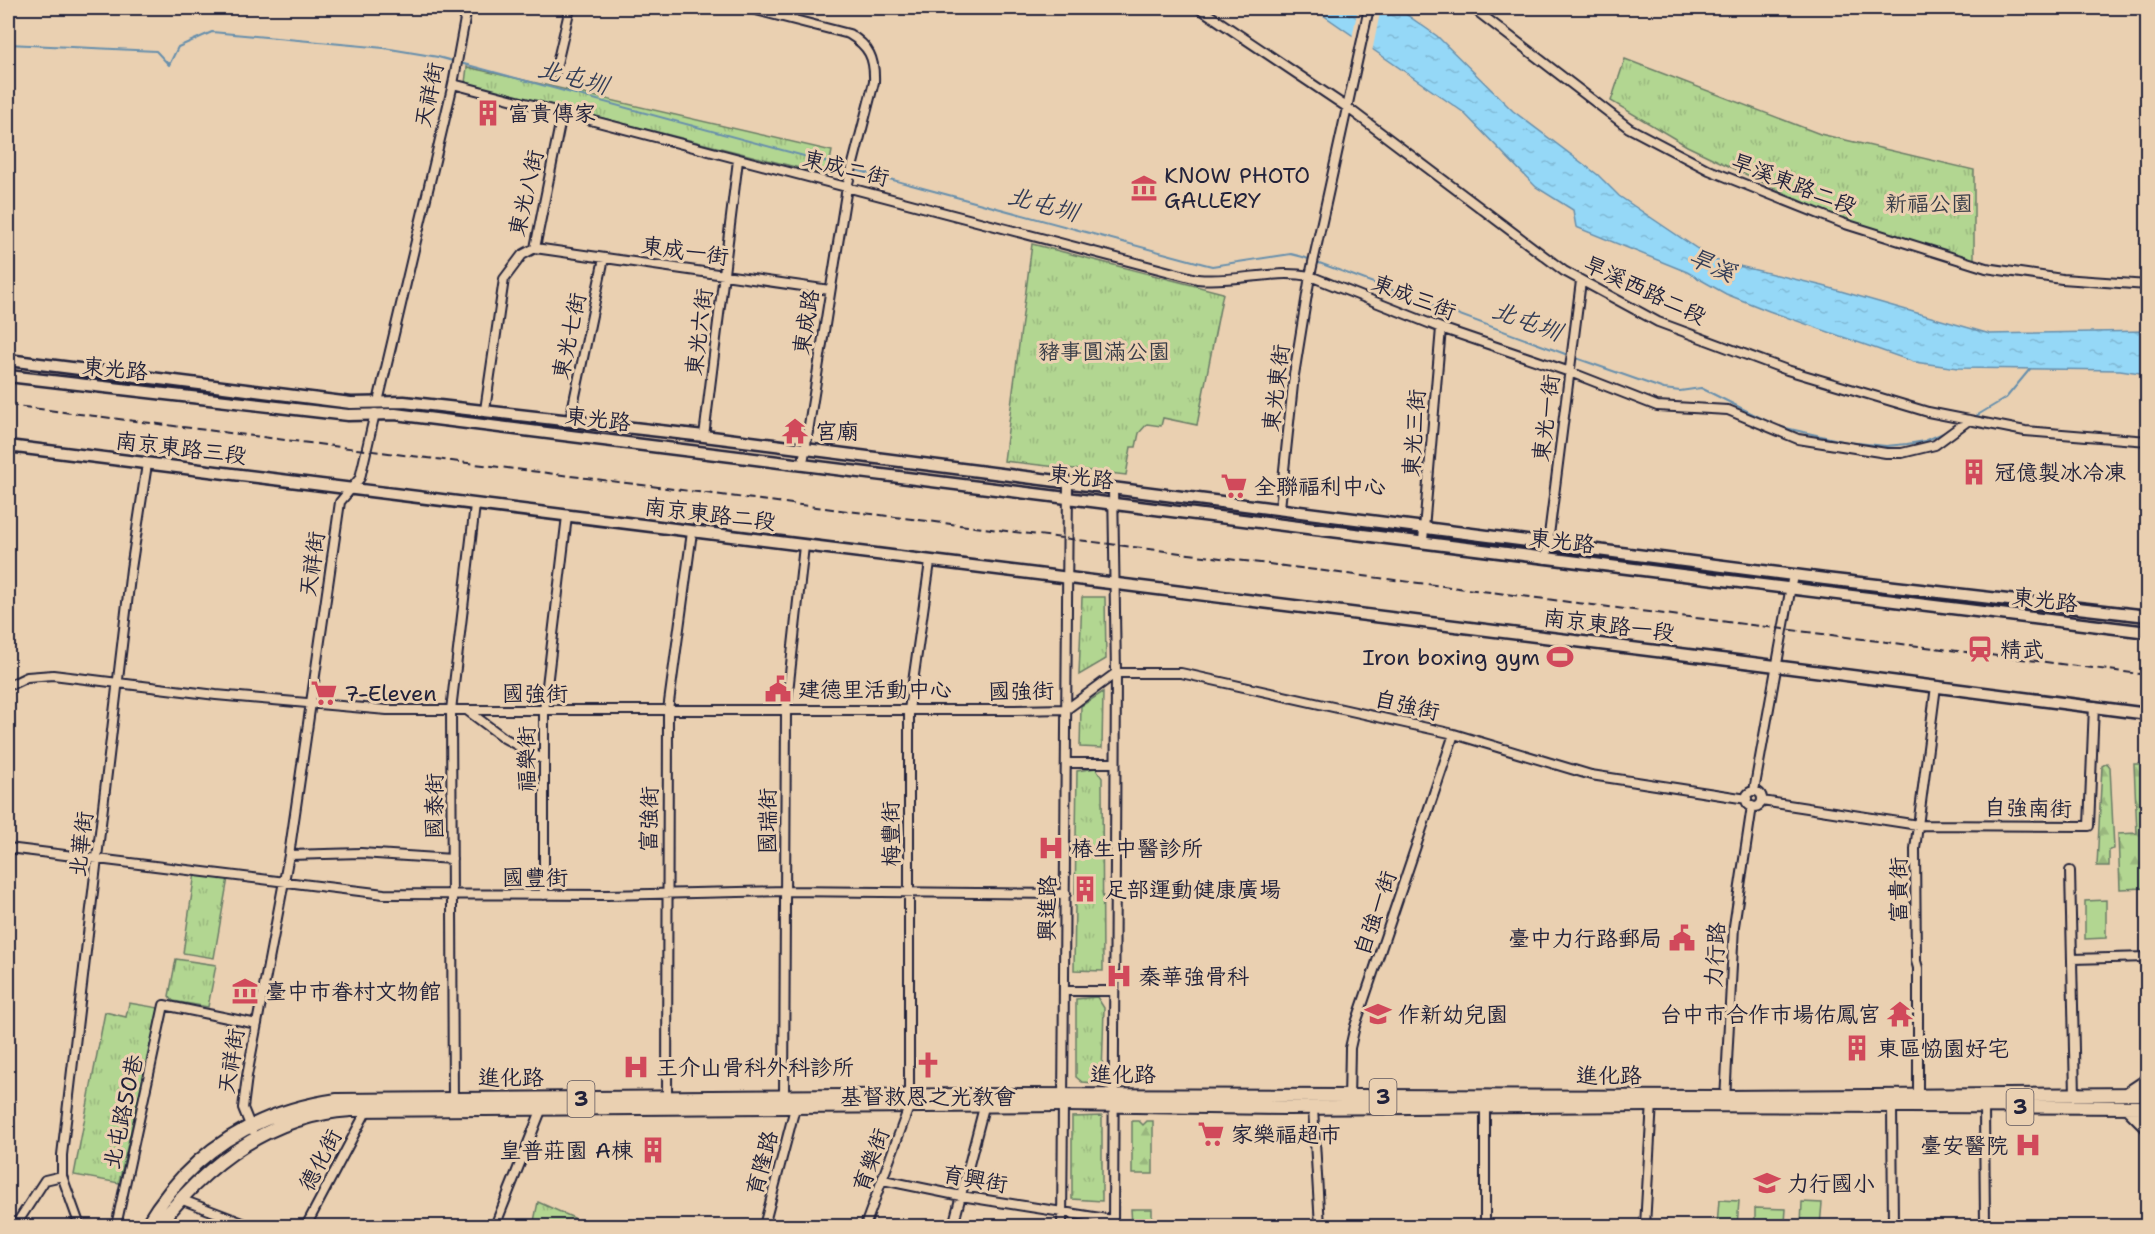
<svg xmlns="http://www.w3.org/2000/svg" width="2155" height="1234" viewBox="0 0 2155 1234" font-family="'Shantell Sans','LXGW WenKai TC',sans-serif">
<defs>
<pattern id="forest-firs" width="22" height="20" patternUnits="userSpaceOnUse" patternTransform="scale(1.5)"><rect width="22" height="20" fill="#b2d691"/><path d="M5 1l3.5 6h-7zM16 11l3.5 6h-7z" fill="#99b77e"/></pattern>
<pattern id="park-tufts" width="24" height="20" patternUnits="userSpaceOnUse" patternTransform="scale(1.5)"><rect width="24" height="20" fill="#b2d691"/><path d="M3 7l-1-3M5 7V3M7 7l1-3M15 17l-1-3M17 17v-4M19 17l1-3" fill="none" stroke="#99b77e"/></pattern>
<pattern id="water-ripples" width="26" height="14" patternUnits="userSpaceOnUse" patternTransform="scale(1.5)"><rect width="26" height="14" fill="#95d8f7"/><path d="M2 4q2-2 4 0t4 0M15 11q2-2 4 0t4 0" fill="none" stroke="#80b9d5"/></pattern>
</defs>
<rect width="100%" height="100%" fill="#ead0b1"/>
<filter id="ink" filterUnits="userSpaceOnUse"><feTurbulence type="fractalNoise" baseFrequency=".0167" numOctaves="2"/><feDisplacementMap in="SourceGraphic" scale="12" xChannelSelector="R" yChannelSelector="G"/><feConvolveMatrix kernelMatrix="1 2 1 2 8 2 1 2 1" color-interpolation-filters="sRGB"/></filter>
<g filter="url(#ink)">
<path fill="#b2d691" stroke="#6a7c66" stroke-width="1.5" d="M2106 900V938L2085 939V901Z
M1719 1200 1739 1201 1737 1226H1717Z
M1802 1202 1822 1203 1820 1226H1801Z
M1755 1208 1786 1209 1785 1223 1755 1221Z"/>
<path fill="url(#forest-firs)" stroke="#6a7c66" stroke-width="1.5" d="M2107 763 2110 767 2114 849 2109 850V866H2097L2102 766Z
M2134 764H2147V888L2120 889 2118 834 2137 833Z
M1132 1121H1139L1143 1125 1147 1121H1153V1174H1132Z
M1131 1209H1152V1226H1132Z"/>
<path fill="url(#park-tufts)" stroke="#6a7c66" stroke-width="1.5" d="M1625 59 1820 134 1974 170V261L1845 222 1687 146 1611 101Z
M467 67 832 151 827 175 465 83Z
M1032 244 1223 293 1197 425 1163 418 1161 426 1147 424 1139 433 1136 447H1131L1126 475 1004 461Z
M1082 597H1105L1106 659 1079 675Z
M1103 692 1102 748 1080 747 1081 706Z
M1096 768 1102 778 1103 971 1074 970 1077 771Z
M195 873 228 878 214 958 183 953Z
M176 959 216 965 208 1007 173 1001 169 996Z
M1097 997 1104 1008 1102 1075 1096 1083 1082 1082 1076 1077V999Z
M129 1003 159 1008 119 1183 74 1175 105 1012 126 1017Z
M1102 1116V1201L1072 1199V1117Z
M538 1202 574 1218 573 1226H533Z"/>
<path fill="url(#water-ripples)" stroke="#678fac" stroke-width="1.5" d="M1313 8H1397L1437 36 1513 111 1598 175 1619 196 1714 260 1823 286 1990 334 2147 331V374L2120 370 1958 368 1914 362 1769 311 1726 294 1687 272 1576 227 1573 210 1536 187 1463 112Z"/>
<path fill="#ead0b1" d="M1358 8H1381L1372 52 1352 38Z"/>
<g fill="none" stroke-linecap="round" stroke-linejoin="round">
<path stroke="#678fac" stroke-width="2" d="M8 44 156 51 169 65 178 47 212 32 384 48 438 57 1204 264 1212 266 1291 254 1303 257 1568 355
M1573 357 1664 389 1680 391 1701 388 1777 426 1847 442 1886 446 1907 444 1925 441 1950 430
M1971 419 2006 398 2030 369"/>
<g stroke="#22223b" stroke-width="12">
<path id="street" d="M748 8 849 34C869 46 875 58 874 82L847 187 803 463
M1199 8 1348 108 1564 271 1658 322 1787 370 1928 412 2025 431 2148 441
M1473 8 1629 128 1709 170 1842 223 1986 268 2062 279 2148 285
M555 72 570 8
M453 84 1197 279C1236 283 1272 269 1310 276L1441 328 1570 372 1657 406 1728 410 1798 439 1886 453H1902L1935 445 1969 420
M535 248 830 290
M378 402 453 84 467 8
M485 410 504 279 522 255 535 248 562 114
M570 420 604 258
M704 436 738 160
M1280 508 1294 375 1310 276 1369 8
M1423 541 1441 328
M1546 559 1581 281
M8 686 27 677 53 675 216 695 387 710H1015L1067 709 1116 673H1181L1454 734 1591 775 1747 799
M468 711 504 738 544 760
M1066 763H1114
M1754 791 1793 575
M1746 799a8 8 0 1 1 16 0a8 8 0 1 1-16 0Z
M1762 801 1918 825 2089 826 2094 706
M8 848 384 894 607 895 785 891 1066 894
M289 855 361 853 452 859
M2070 871 2075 1095
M544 895V711L567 516
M2072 959 2148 957
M1064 991H1112
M1915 1096 1918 1094V968L1916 961 1915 849 1936 686
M784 1098 786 710 804 546
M1349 1100 1350 1048 1355 1026 1454 734
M453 1101 451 710 475 505
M667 1101 668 710 692 532
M1725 1101 1734 926 1752 806
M1485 1107V1226
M1984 1107 1985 1226
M1313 1108 1320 1226
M252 1130 243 1108 247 1076 289 855 340 502 360 478 375 413
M883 1180 961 1196 1113 1220
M180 1199 251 1226
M15 1226 45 1180 62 1176
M80 1226 62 1176V1155L131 569 147 464
M116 1226 164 1005 257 1024
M306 1226 367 1110
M495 1226 542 1108
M764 1226 795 1108
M865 1226 909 1107V710L930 562
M953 1226 984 1107
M1062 1226 1068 482
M1113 1226 1116 673 1113 487
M1645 1226 1652 1102
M1893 1226 1892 1106 1896 1104"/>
</g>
<g stroke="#22223b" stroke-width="15">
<path id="secondary" d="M8 360 351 403 404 402 704 436 1825 579 2148 616
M8 376 348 415 395 414C979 482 1563 563 2148 632
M8 446C720 539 1435 620 2148 714"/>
</g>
<g stroke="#22223b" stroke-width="16">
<path id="primary" d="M2127 1094 2148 1080
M2127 1107 2148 1128
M146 1226C189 1153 254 1112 337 1100L972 1095 1725 1097 2148 1094
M158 1226C207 1163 269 1115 351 1110L1064 1105 1288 1108 1652 1105 2148 1107"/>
</g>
<use href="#street" stroke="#ead0b1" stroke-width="8"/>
<use href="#secondary" stroke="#ead0b1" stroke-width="10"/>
<use href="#primary" stroke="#ead0b1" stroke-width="12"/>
<path stroke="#22223b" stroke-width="2" stroke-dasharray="9 4.5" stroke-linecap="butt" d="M8 405 2148 675"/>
</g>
</g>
<defs>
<g id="building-bare" transform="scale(2.07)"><path d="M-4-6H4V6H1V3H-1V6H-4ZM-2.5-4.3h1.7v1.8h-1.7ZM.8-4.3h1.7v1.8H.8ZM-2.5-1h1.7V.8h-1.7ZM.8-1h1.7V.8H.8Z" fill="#d1495b" stroke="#ead0b1" stroke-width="2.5" paint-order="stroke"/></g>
<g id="museum-bare" transform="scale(2.07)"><path d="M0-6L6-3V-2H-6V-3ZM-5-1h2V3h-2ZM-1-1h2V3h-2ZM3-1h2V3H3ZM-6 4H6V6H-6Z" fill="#d1495b" stroke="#ead0b1" stroke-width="2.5" paint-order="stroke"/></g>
<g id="temple-bare" transform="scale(2.07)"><path d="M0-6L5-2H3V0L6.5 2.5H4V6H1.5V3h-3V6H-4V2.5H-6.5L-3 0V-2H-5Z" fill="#d1495b" stroke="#ead0b1" stroke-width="2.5" paint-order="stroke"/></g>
<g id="supermarket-bare" transform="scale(2.07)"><path d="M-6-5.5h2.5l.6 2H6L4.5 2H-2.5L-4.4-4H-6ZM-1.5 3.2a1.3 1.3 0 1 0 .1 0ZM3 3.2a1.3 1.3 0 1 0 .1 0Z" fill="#d1495b" stroke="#ead0b1" stroke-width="2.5" paint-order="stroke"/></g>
<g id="station-bare" transform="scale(2.07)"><path d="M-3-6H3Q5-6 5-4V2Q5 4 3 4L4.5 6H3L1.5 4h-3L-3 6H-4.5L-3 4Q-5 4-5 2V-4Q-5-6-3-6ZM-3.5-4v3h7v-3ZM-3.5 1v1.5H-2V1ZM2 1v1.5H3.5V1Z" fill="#d1495b" stroke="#ead0b1" stroke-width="2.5" paint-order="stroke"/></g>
<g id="stadium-bare" transform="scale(2.07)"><path d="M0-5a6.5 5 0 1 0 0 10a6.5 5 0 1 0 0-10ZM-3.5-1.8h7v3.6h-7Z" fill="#d1495b" stroke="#ead0b1" stroke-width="2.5" paint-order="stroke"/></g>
<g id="civic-bare" transform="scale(2.07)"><path d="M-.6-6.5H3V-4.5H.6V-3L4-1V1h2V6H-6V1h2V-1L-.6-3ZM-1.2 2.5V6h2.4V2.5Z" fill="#d1495b" stroke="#ead0b1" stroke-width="2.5" paint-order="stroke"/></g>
<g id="hospital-bare" transform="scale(2.07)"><path d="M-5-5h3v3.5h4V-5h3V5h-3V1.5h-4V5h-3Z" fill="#d1495b" stroke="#ead0b1" stroke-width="2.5" paint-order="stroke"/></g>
<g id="school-bare" transform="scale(2.07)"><path d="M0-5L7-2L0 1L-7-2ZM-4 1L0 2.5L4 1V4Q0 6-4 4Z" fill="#d1495b" stroke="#ead0b1" stroke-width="2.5" paint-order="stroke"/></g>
<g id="church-bare" transform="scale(2.07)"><path d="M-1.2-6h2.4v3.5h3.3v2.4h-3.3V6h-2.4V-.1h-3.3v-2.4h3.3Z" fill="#d1495b" stroke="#ead0b1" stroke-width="2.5" paint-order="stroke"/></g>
</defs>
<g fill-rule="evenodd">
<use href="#building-bare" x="488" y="113"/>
<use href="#museum-bare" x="1144" y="188"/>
<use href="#temple-bare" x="795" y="431"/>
<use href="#building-bare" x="1974" y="472"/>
<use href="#supermarket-bare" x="1234" y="486"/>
<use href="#station-bare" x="1980" y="649"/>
<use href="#stadium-bare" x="1560" y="657"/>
<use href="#civic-bare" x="778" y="689"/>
<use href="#supermarket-bare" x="324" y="693"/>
<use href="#hospital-bare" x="1051" y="848"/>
<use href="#building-bare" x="1085" y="889"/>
<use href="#civic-bare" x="1682" y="938"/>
<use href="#hospital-bare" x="1119" y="976"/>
<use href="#museum-bare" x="245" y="991"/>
<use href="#school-bare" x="1378" y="1014"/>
<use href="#temple-bare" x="1900" y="1014"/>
<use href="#building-bare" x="1857" y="1048"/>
<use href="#church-bare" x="928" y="1065"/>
<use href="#hospital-bare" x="636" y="1067"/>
<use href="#supermarket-bare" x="1211" y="1134"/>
<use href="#hospital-bare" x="2028" y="1145"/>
<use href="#building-bare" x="653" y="1150"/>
<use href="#school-bare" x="1767" y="1183"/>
</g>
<g text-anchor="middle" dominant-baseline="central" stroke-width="6" stroke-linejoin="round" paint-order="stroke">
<g fill="#ead0b1" stroke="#5e565e" stroke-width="1.5">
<rect x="1369.5" y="1079" width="27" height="36" rx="4.5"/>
<rect x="567.5" y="1081" width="27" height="36" rx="4.5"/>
<rect x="2006.5" y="1089" width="27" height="36" rx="4.5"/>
</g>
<g font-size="21" font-weight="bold" fill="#22223b">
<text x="1383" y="1097">3</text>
<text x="581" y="1099">3</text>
<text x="2020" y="1107">3</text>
</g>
<g font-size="22" fill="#22223b" stroke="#ead0b1">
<text transform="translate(429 95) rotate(-78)">天祥街</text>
<text transform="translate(846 168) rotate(14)">東成二街</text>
<text transform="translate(1794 184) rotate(21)">旱溪東路二段</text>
<text transform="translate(526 193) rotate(-77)">東光八街</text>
<text transform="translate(685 251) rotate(8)">東成一街</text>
<text transform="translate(1645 290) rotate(25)">旱溪西路二段</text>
<text transform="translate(1414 297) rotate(21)">東成三街</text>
<text transform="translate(806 322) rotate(-81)">東成路</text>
<text transform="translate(699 332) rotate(-83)">東光六街</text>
<text transform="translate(569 336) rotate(-78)">東光七街</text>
<text transform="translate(115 369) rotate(6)">東光路</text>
<text transform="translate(1276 388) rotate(-83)">東光東街</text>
<text transform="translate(1546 418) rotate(-83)">東光一街</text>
<text transform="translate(598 419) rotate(7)">東光路</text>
<text transform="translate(1414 433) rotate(-86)">東光三街</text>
<text transform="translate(181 448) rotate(7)">南京東路三段</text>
<text transform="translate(1081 477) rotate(7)">東光路</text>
<text transform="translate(710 514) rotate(7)">南京東路二段</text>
<text transform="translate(1562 541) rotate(7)">東光路</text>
<text transform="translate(312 564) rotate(-82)">天祥街</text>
<text transform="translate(2045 600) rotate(7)">東光路</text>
<text transform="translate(1609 625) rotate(7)">南京東路一段</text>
<text transform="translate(1021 691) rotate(-1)">國強街</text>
<text x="535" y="693">國強街</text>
<text transform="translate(1407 705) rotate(13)">自強街</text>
<text transform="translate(526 759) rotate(-90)">福樂街</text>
<text transform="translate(434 806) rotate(-90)">國泰街</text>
<text transform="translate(2028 808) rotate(1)">自強南街</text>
<text transform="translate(649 819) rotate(-89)">富強街</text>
<text transform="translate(767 821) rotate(-90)">國瑞街</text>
<text transform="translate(891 834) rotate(-91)">梅豐街</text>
<text transform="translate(81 844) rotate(-83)">北華街</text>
<text x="535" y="877">國豐街</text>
<text transform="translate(1898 890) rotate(-90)">富貴街</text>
<text transform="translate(1047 908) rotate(-89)">興進路</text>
<text transform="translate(1375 913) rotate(-71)">自強一街</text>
<text transform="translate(1715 955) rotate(-87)">力行路</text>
<text transform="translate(231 1061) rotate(-81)">天祥街</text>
<text x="1123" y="1074">進化路</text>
<text x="1609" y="1075">進化路</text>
<text x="511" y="1077">進化路</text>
<text transform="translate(123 1112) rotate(-78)">北屯路50巷</text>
<text transform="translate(320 1160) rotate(-62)">德化街</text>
<text transform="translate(871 1160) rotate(-70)">育樂街</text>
<text transform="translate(762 1163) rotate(-75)">育隆路</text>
<text transform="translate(975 1179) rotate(10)">育興街</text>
</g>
<g font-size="22" fill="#22223b" stroke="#ead0b1" text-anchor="start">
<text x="508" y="113">富貴傳家</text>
<text x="1164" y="175">KNOW PHOTO<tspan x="1164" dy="25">GALLERY</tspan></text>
<text x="815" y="431">宮廟</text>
<text x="1994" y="472">冠億製冰冷凍</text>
<text x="1254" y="486">全聯福利中心</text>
<text x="2000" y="649">精武</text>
<text x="1540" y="657" text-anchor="end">Iron boxing gym</text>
<text x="798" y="689">建德里活動中心</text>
<text x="344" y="693">7-Eleven</text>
<text x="1071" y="848">椿生中醫診所</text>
<text x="1105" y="889">足部運動健康廣場</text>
<text x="1662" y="938" text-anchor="end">臺中力行路郵局</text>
<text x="1139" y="976">秦華強骨科</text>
<text x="265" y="991">臺中市眷村文物館</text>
<text x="1398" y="1014">作新幼兒園</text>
<text x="1880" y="1014" text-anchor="end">台中市合作市場佑鳳宮</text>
<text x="1877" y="1048">東區恊園好宅</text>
<text x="656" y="1067">王介山骨科外科診所</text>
<text x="928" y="1096" text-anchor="middle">基督救恩之光教會</text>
<text x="1231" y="1134">家樂福超市</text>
<text x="2008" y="1145" text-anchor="end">臺安醫院</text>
<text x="633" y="1150" text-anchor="end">皇普莊園 A棟</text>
<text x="1787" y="1183">力行國小</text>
</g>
<g font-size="22" fill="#383d48" stroke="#ead0b1">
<text x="1929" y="203">新福公園</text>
<text x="1104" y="351">豬事圓滿公園</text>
</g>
<g font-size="24" font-style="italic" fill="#333d57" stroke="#ead0b1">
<text transform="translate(573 77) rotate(15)">北屯圳</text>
<text transform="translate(1043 204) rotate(15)">北屯圳</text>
<text transform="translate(1712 265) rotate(24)">旱溪</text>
<text transform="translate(1527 321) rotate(20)">北屯圳</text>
</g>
</g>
<rect width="2155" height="1234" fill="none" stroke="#ead0b1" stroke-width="30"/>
<rect x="15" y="15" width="2125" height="1204" fill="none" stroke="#22223b" stroke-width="2" filter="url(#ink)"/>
</svg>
